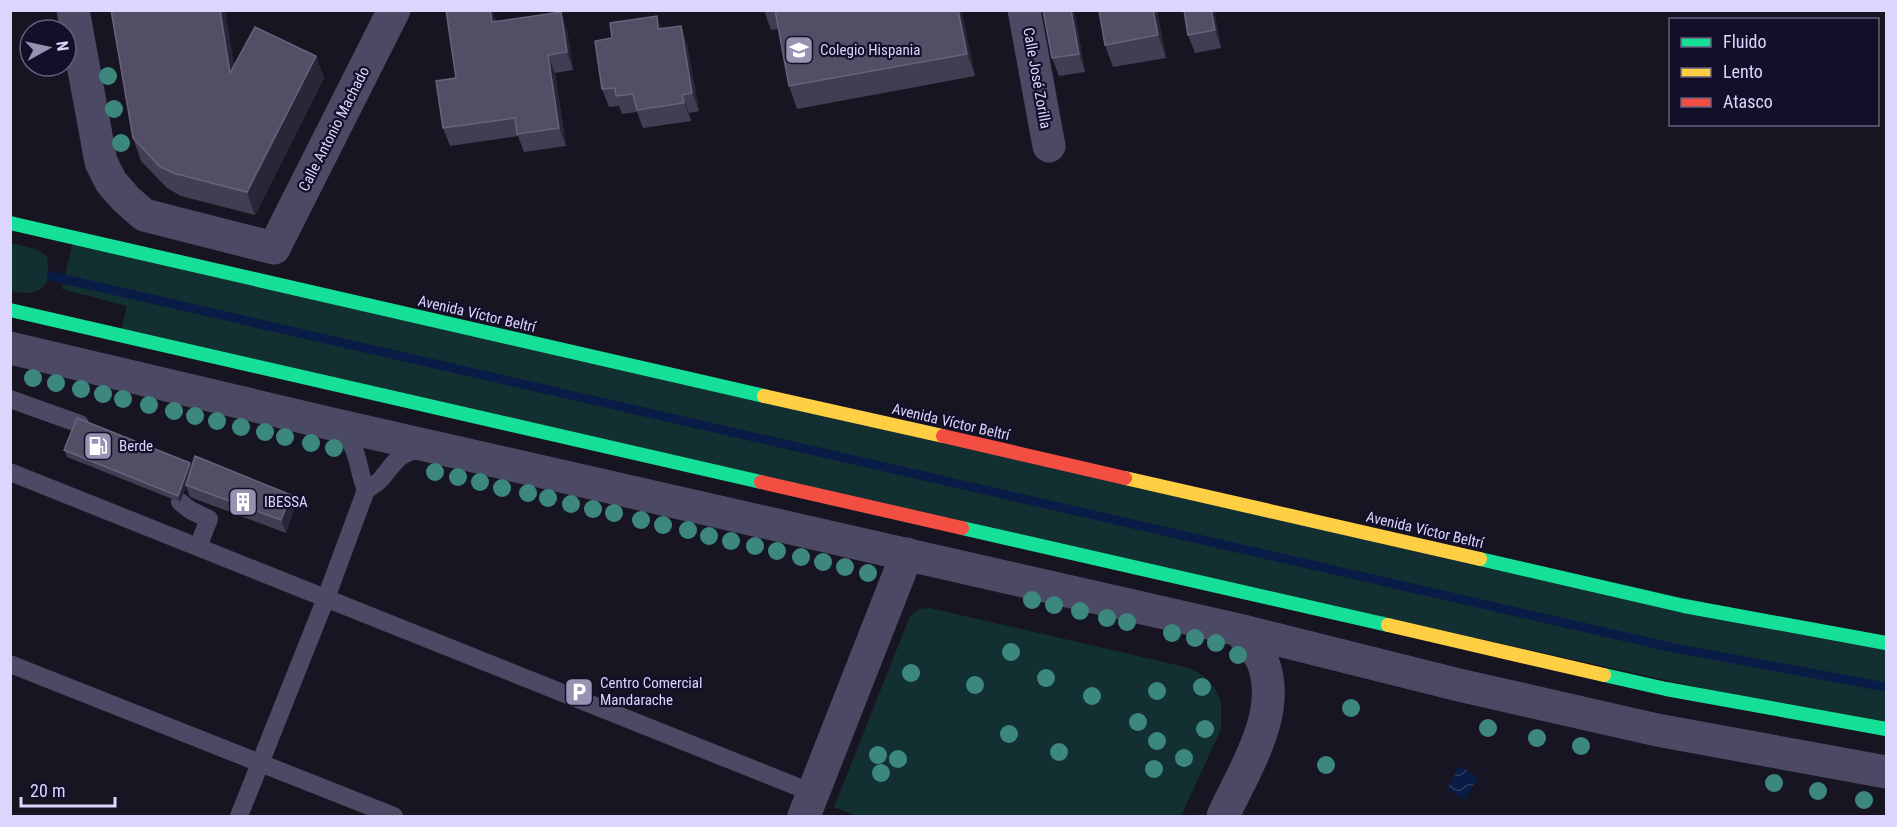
<svg xmlns="http://www.w3.org/2000/svg" width="1897" height="827" viewBox="0 0 1897 827" font-family="'Roboto Condensed',sans-serif">
<defs>
<pattern id="water-waves" width="16" height="10" patternUnits="userSpaceOnUse" patternTransform="scale(1.5)"><rect width="16" height="10" fill="#091c46"/><path d="M0 5q4-4 8 0t8 0" fill="none" stroke="#2c3c62"/></pattern>
</defs>
<rect width="100%" height="100%" fill="#181523"/>
<path fill="#122f31" d="M74 238 1886 643V729L120 336 127 306 62 289Z
M11 243 36 249 47 256C47 262 49 271 48 277 44 296 25 294 11 291Z
M930 608 1190 668 1204 676 1214 687 1221 701V729L1181 816H857L834 807 910 616 919 609Z"/>
<path fill="url(#water-waves)" d="M1459 766 1478 777 1465 800 1447 789Z"/>
<g fill="none" stroke-linecap="round" stroke-linejoin="round">
<path stroke="#091c46" stroke-width="9" d="M51 276 1674 648 1886 687"/>
<path stroke="#4b4964" stroke-width="18" d="M10 399 80 424
M338 429C361 447 356 467 366 490
M10 472 813 793
M180 502 190 510 209 519 198 547
M10 664 394 816
M239 816 326 598 366 490C371 487 378 483 382 478 395 461 400 452 424 448"/>
<path stroke="#4b4964" stroke-width="33" d="M73 10 101 162 111 182 126 199 144 215 274 248 394 10
M1024 10 1049 146
M10 348 332 424 1239 630C1247 639 1257 649 1262 660 1284 711 1244 770 1223 816
M1239 630 1459 685 1657 730 1886 772
M804 816 907 554"/>
<path stroke="#16e098" stroke-width="14" d="M10 223 764 396
M10 310 761 482
M962 528 1388 625
M1480 559 1684 606 1886 643
M1604 675 1666 689 1886 729"/>
<path stroke="#ffcf43" stroke-width="14" d="M764 396 943 436
M1125 478 1480 559
M1388 625 1604 675"/>
<path stroke="#f24e42" stroke-width="14" d="M943 436 1125 478
M761 482 962 528"/>
</g>
<g fill="#3d887e">
<circle cx="108" cy="76" r="9"/>
<circle cx="114" cy="109" r="9"/>
<circle cx="121" cy="143" r="9"/>
<circle cx="33" cy="378" r="9"/>
<circle cx="56" cy="383" r="9"/>
<circle cx="81" cy="389" r="9"/>
<circle cx="103" cy="394" r="9"/>
<circle cx="123" cy="399" r="9"/>
<circle cx="149" cy="405" r="9"/>
<circle cx="174" cy="411" r="9"/>
<circle cx="195" cy="416" r="9"/>
<circle cx="217" cy="421" r="9"/>
<circle cx="241" cy="427" r="9"/>
<circle cx="265" cy="432" r="9"/>
<circle cx="285" cy="437" r="9"/>
<circle cx="311" cy="443" r="9"/>
<circle cx="334" cy="448" r="9"/>
<circle cx="435" cy="472" r="9"/>
<circle cx="458" cy="477" r="9"/>
<circle cx="480" cy="482" r="9"/>
<circle cx="502" cy="488" r="9"/>
<circle cx="528" cy="493" r="9"/>
<circle cx="548" cy="498" r="9"/>
<circle cx="571" cy="504" r="9"/>
<circle cx="593" cy="509" r="9"/>
<circle cx="614" cy="513" r="9"/>
<circle cx="641" cy="520" r="9"/>
<circle cx="663" cy="525" r="9"/>
<circle cx="688" cy="530" r="9"/>
<circle cx="709" cy="536" r="9"/>
<circle cx="731" cy="541" r="9"/>
<circle cx="755" cy="546" r="9"/>
<circle cx="777" cy="551" r="9"/>
<circle cx="801" cy="557" r="9"/>
<circle cx="823" cy="562" r="9"/>
<circle cx="845" cy="567" r="9"/>
<circle cx="868" cy="573" r="9"/>
<circle cx="1032" cy="600" r="9"/>
<circle cx="1054" cy="605" r="9"/>
<circle cx="1080" cy="611" r="9"/>
<circle cx="1107" cy="618" r="9"/>
<circle cx="1127" cy="622" r="9"/>
<circle cx="1172" cy="633" r="9"/>
<circle cx="1195" cy="638" r="9"/>
<circle cx="1216" cy="643" r="9"/>
<circle cx="1011" cy="652" r="9"/>
<circle cx="1238" cy="655" r="9"/>
<circle cx="911" cy="673" r="9"/>
<circle cx="1046" cy="678" r="9"/>
<circle cx="975" cy="685" r="9"/>
<circle cx="1202" cy="687" r="9"/>
<circle cx="1157" cy="691" r="9"/>
<circle cx="1092" cy="696" r="9"/>
<circle cx="1351" cy="708" r="9"/>
<circle cx="1138" cy="722" r="9"/>
<circle cx="1488" cy="728" r="9"/>
<circle cx="1205" cy="729" r="9"/>
<circle cx="1009" cy="734" r="9"/>
<circle cx="1537" cy="738" r="9"/>
<circle cx="1157" cy="741" r="9"/>
<circle cx="1581" cy="746" r="9"/>
<circle cx="1059" cy="752" r="9"/>
<circle cx="878" cy="755" r="9"/>
<circle cx="1184" cy="758" r="9"/>
<circle cx="898" cy="759" r="9"/>
<circle cx="1326" cy="765" r="9"/>
<circle cx="1154" cy="769" r="9"/>
<circle cx="881" cy="773" r="9"/>
<circle cx="1774" cy="783" r="9"/>
<circle cx="1818" cy="791" r="9"/>
<circle cx="1864" cy="800" r="9"/>
</g>
<path fill="#423d52" d="M111 10H225L234 67 316 56 324 78 255 215 181 196 167 188 141 161 133 138Z
M764 10H961L975 76 797 109 789 86 779 29 771 30Z
M1043 10H1074L1085 72 1059 76 1052 58Z
M1099 10H1157L1166 58 1113 67 1105 45Z
M1184 10H1214L1221 48 1195 53 1188 35Z
M495 18 496 22 567 30 573 70 555 73 566 146 524 152 518 136 450 146 443 128 456 78Z
M681 26 687 44 699 111 689 113 691 121 643 128 637 112 622 114 619 106 609 107 602 89 612 38 662 29Z
M64 450 192 466 295 507 286 533 190 497 186 486 180 502 67 457Z"/>
<path fill="#2a2637" d="M220 10H225L239 96 230 73Z
M490 10H492L495 18 498 40 492 22Z
M958 10H961L975 76 967 54Z
M1071 10H1074L1085 72 1079 54Z
M1153 10H1157L1166 58 1158 35Z
M1211 10H1214L1221 48 1215 30Z
M561 12 567 30 573 70 567 52Z
M657 16 664 34 658 29Z
M681 26 687 44 699 111 692 93Z
M548 55 555 73 566 146 559 128Z
M316 56 324 78 255 215 247 192Z
M682 95 689 113 691 121 684 103Z
M190 463 193 469 180 502 178 496Z
M291 495 295 507 286 533 281 520Z"/>
<path fill="#524e65" stroke="#68637d" stroke-width="1.5" d="M111 10H220L230 73 255 27 316 56 247 192 173 173 159 166 133 138Z
M446 10H490L492 22 561 12 567 52 548 55 559 128 517 134 515 118 443 128 436 81 456 78Z
M775 10H958L967 54 789 86Z
M1043 10H1071L1079 54 1052 58Z
M1099 10H1153L1158 35 1105 45Z
M1184 10H1211L1215 30 1188 35Z
M657 16 658 29 681 26 692 93 682 95 684 103 637 110 633 94 616 96 615 88 602 89 595 41 612 38 610 23Z
M77 418 190 463 178 496 64 450Z
M195 456 291 495 281 520 186 485Z"/>
<defs>
<g id="school-square" transform="scale(1.5)"><rect x="-9" y="-9" width="18" height="18" rx="4" fill="#9792b2" stroke="#140f29"/><path d="M0-5L7-2L0 1L-7-2ZM-4 1L0 2.5L4 1V4Q0 6-4 4Z" fill="#fff"/></g>
<g id="fuel-square" transform="scale(1.5)"><rect x="-9" y="-9" width="18" height="18" rx="4" fill="#9792b2" stroke="#140f29"/><path d="M-5.5-6h7V0h2V4h1.3V-2.5L3-4.5l.8-.8L6-3V5H2.5V1h-1V6h-7ZM-4.2-4.7v3.2H.2V-4.7Z" fill="#fff"/></g>
<g id="building-square" transform="scale(1.5)"><rect x="-9" y="-9" width="18" height="18" rx="4" fill="#9792b2" stroke="#140f29"/><path d="M-4-6H4V6H1V3H-1V6H-4ZM-2.5-4.3h1.7v1.8h-1.7ZM.8-4.3h1.7v1.8H.8ZM-2.5-1h1.7V.8h-1.7ZM.8-1h1.7V.8H.8Z" fill="#fff"/></g>
<g id="parking-square" transform="scale(1.5)"><rect x="-9" y="-9" width="18" height="18" rx="4" fill="#9792b2" stroke="#140f29"/><path d="M-3.5-5.5H1a3.5 3.5 0 0 1 0 7H-1V5.5H-3.5ZM-1-3.4V-.6H.8a1.4 1.4 0 0 0 0-2.8Z" fill="#fff"/></g>
</defs>
<g fill-rule="evenodd">
<use href="#school-square" x="799" y="50"/>
<use href="#fuel-square" x="98" y="446"/>
<use href="#building-square" x="243" y="502"/>
<use href="#parking-square" x="579" y="692"/>
</g>
<g text-anchor="middle" dominant-baseline="central" stroke-width="4.5" stroke-linejoin="round" paint-order="stroke">
<g font-size="15" fill="#dcd6ff" stroke="#140f29" text-anchor="start">
<text x="820" y="50">Colegio Hispania</text>
<text x="119" y="446">Berde</text>
<text x="264" y="502">IBESSA</text>
<text x="600" y="683">Centro Comercial<tspan x="600" dy="17">Mandarache</tspan></text>
</g>
<g font-size="15" fill="#dcd6ff" stroke="#140f29">
<text transform="translate(1037 78) rotate(80)">Calle José Zorilla</text>
<text transform="translate(334 129) rotate(-63)">Calle Antonio Machado</text>
<text transform="translate(477 314) rotate(13)">Avenida Víctor Beltrí</text>
<text transform="translate(951 422) rotate(13)">Avenida Víctor Beltrí</text>
<text transform="translate(1425 530) rotate(13)">Avenida Víctor Beltrí</text>
</g>
</g>
<rect width="1897" height="827" fill="none" stroke="#dcd6ff" stroke-width="24"/>
<rect x="1669" y="18" width="210" height="108" fill="#140f29" stroke="#645f7f" stroke-width="1.5"/>
<rect x="1681" y="38" width="30" height="9" fill="#16e098" stroke="#645f7f" stroke-width="1.5"/>
<text x="1723" y="48" font-size="18" fill="#dcd6ff">Fluido</text>
<rect x="1681" y="68" width="30" height="9" fill="#ffcf43" stroke="#645f7f" stroke-width="1.5"/>
<text x="1723" y="78" font-size="18" fill="#dcd6ff">Lento</text>
<rect x="1681" y="98" width="30" height="9" fill="#f24e42" stroke="#645f7f" stroke-width="1.5"/>
<text x="1723" y="108" font-size="18" fill="#dcd6ff">Atasco</text>
<g transform="translate(48 48) rotate(82)"><circle r="28" fill="#140f29" stroke="#645f7f" stroke-width="1.5"/>
<path d="M0-4.5L10 22L0 15L-10 22Z" fill="#9792b2"/>
<text y="-9" font-size="16" font-weight="bold" text-anchor="middle" fill="#dcd6ff">N</text>
</g>
<path d="M21 797v9h94v-9" fill="none" stroke="#dcd6ff" stroke-width="3"/>
<text x="30" y="797" font-size="18" fill="#dcd6ff" stroke="#140f29" stroke-width="4.5" paint-order="stroke">20 m</text>
</svg>
